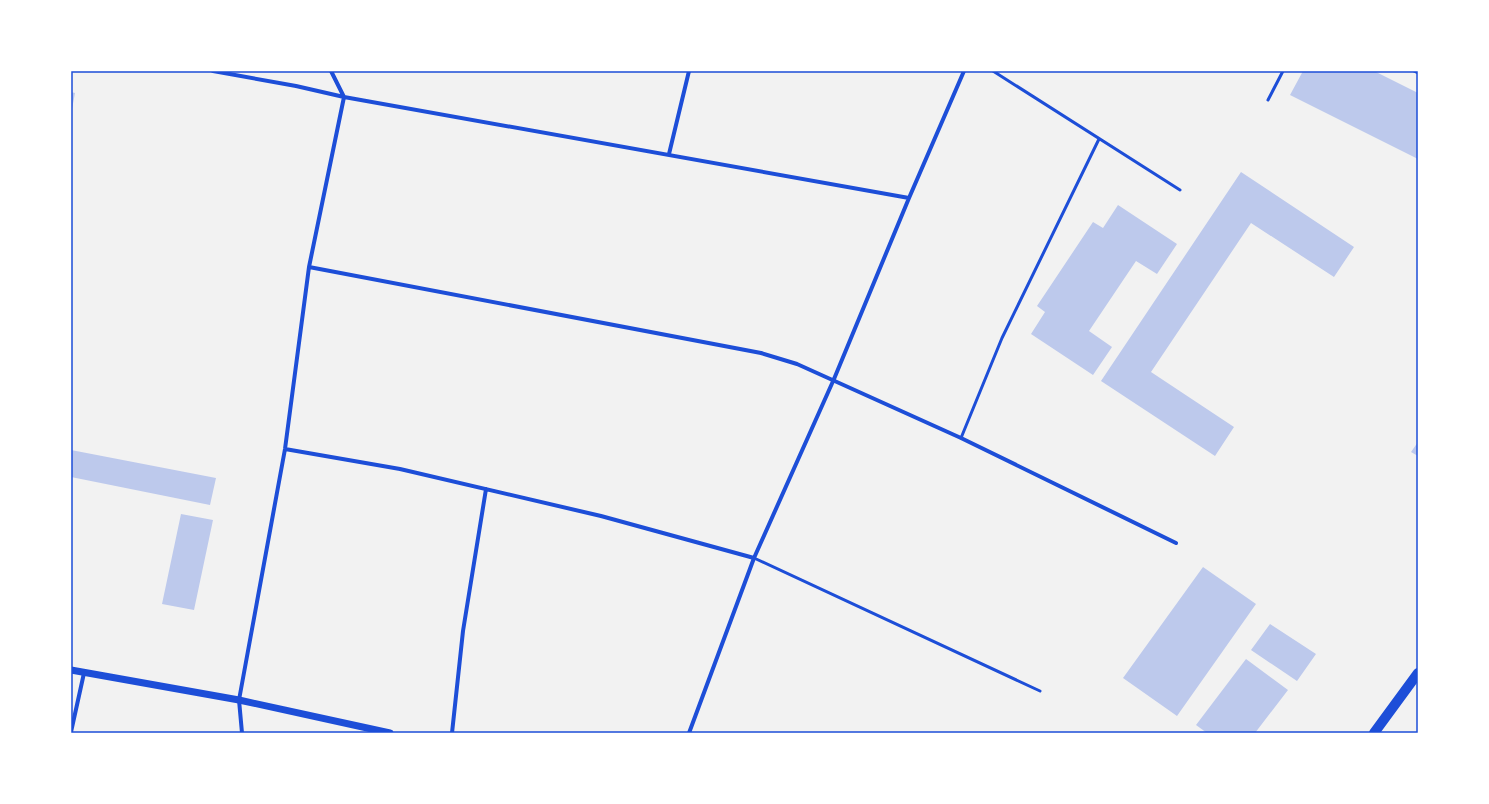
<svg xmlns="http://www.w3.org/2000/svg" width="1489" height="804" viewBox="0 0 1489 804" font-family="'PT Sans',sans-serif">
<rect width="100%" height="100%" fill="#f2f2f2"/>
<path fill="#bdc9ec" d="M1303 71H1374L1418 93V159L1290 95Z
M71 92 75 93 72 109H71Z
M1241 172 1354 247 1334 277 1251 223 1151 372 1234 427 1215 456 1101 381Z
M1118 205 1177 244 1157 274 1136 261 1089 331 1112 347 1093 375 1031 334 1045 312 1037 306 1093 222 1103 228Z
M1418 442V456L1411 452Z
M71 450 216 478 210 505 71 477Z
M181 514 213 520 194 610 162 604Z
M1203 567 1256 604 1177 716 1123 678Z
M1270 624 1316 654 1297 681 1251 650Z
M1246 659 1288 690 1255 733H1207L1196 725Z"/>
<g fill="none" stroke-linecap="round" stroke-linejoin="round">
<path stroke="#1d4ed8" stroke-width="3" d="M993 71 1180 190
M1414 71 1418 73
M1268 100 1283 71
M961 438 1002 338 1099 139
M754 558 1040 691"/>
<path stroke="#1d4ed8" stroke-width="4" d="M213 71 296 86 344 97 909 198
M669 154 689 71
M309 267 761 353 797 364 961 438 1176 543
M285 449 400 469 601 516 754 558
M71 732 84 673
M242 733 239 700 285 449 309 267 344 97 331 71
M452 733 463 631 486 489
M689 733 754 558 834 379 909 198 964 71"/>
<path stroke="#1d4ed8" stroke-width="7" d="M71 670 239 700 390 733"/>
<path stroke="#1d4ed8" stroke-width="10" d="M1374 733 1418 673"/>
</g>
<rect width="1489" height="804" fill="none" stroke="#ffffff" stroke-width="144"/>
<rect x="72" y="72" width="1345" height="660" fill="none" stroke="#1d4ed8" stroke-width="1.5"/>
</svg>
